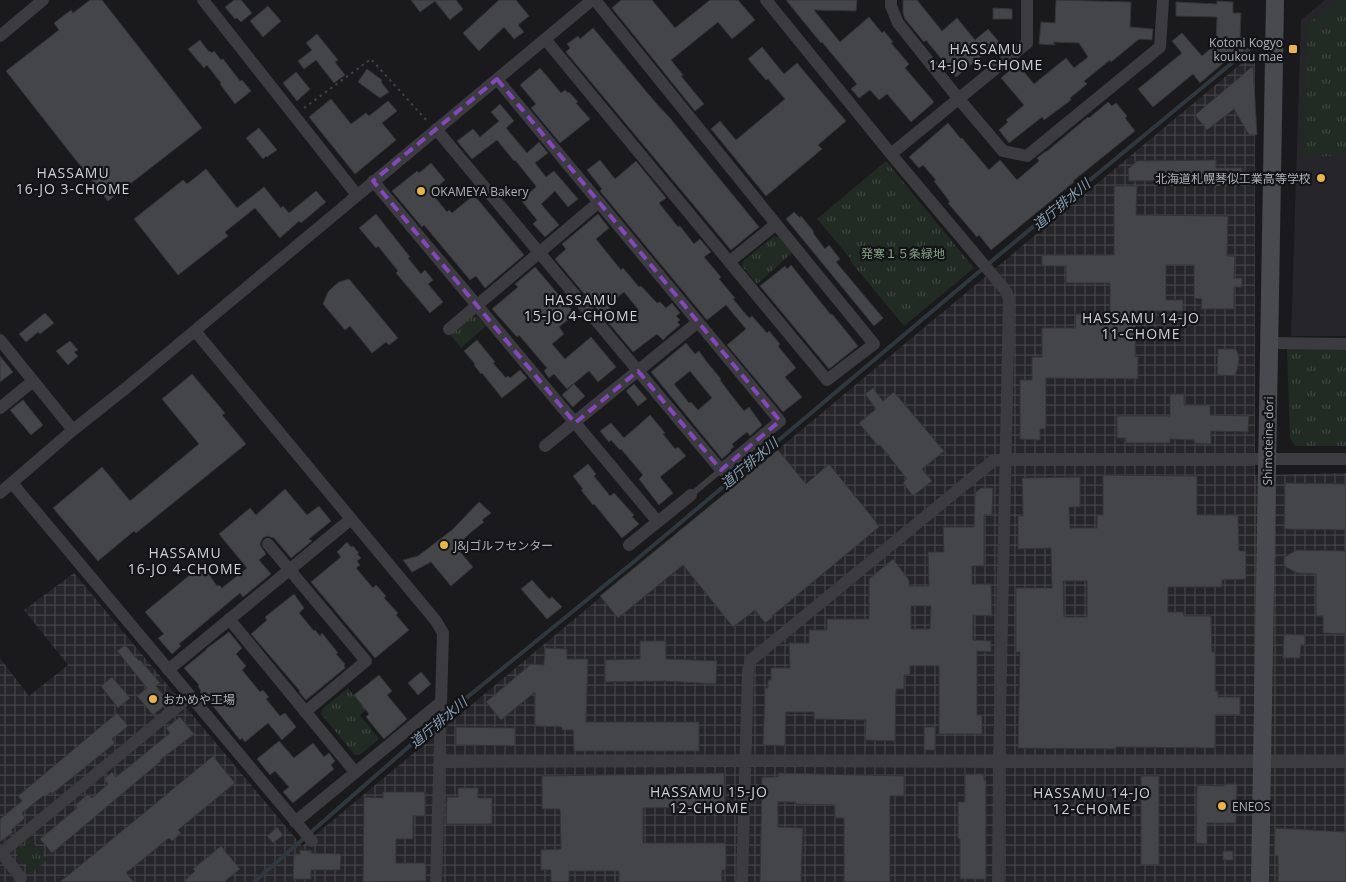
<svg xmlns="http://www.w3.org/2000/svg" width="1346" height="882" viewBox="0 0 1346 882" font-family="'Open Sans','Noto Sans JP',sans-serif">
<defs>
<pattern id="industrial-grid" width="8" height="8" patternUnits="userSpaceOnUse" patternTransform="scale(1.25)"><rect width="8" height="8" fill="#262529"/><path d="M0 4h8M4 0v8" fill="none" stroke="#434246"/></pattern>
<pattern id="grass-tufts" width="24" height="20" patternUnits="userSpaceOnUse" patternTransform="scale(1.25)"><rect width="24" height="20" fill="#212a23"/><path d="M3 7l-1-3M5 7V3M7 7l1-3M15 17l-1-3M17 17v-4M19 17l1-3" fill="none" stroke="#3f4641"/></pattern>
</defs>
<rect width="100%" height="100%" fill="#1a191c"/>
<path fill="#262529" d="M1325 0H1346V336H1291L1301 20Z"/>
<path fill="url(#industrial-grid)" d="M1255 52V475L1346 473V882H0V658L29 696 68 665 24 610 74 573 302 846Z"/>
<path fill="url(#grass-tufts)" d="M1342 0H1346V156H1303L1307 24Z
M886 161 974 268 904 326 850 261V258L817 219Z
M774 236 779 237 792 253 757 284 742 266 743 261Z
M472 316 478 317 486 326 461 348 450 335Z
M1287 349 1346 350V446H1295L1290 438Z
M348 688 366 710 360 715 379 739 360 755H355L321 714 322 709Z
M30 839 47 860 32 872 17 855 18 849Z"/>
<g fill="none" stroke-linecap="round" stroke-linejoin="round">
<path stroke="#30383f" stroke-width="4" d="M444 716 636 560 1005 250 1249 49
M254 882 437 722"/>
</g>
<path fill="#444548" stroke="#343437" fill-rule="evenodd" d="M90 0H102L202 128 108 201 6 71 59 30 54 23 71 10 73 13Z
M234 0H241L252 13 241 22 237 18 235 19 225 7Z
M411 0H456L463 9 450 20 435 1 420 12Z
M499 0H516L529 16 518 25 524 32 514 39 504 27 479 51 463 33Z
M621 0H652L675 28 710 0H738L755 20 732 39 718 22 671 60 683 75 681 76 704 104 695 111 612 8Z
M786 0H857L856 11 814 10 840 42 869 17 882 33 884 31 893 42 891 43 909 64 905 68 934 102 911 122 887 94 879 100 870 90 859 98 851 89 857 84 822 42 821 43Z
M903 0H917L942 31 957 18 975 40 988 29 1000 43 990 52 989 50 956 77 926 40 924 42 905 19 903 13Z
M1056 0 1131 2 1130 27 1153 29 1152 40 1139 39 1111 62 1110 60 1084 81 1087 84 1070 98 1071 100 1044 120 1042 117 1009 143 999 130 1008 122 1006 120 1024 105 1001 78 1017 64 1034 84 1066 58 1074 68 1088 57 1079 43 1053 42 1055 45 1039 44 1041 22 1055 23Z
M1217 1 1233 2V13H1241L1240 37H1246V48L1241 53H1235L1200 83 1193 74 1153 107 1138 89 1182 53 1172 41 1182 33 1202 56 1216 44 1217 17 1176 16V2L1217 4Z
M268 6 281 21 263 37 250 21Z
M993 8 1012 9V19H993Z
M593 28 655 102 670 118 759 227 731 250 566 52 570 48 567 44 578 36 580 39Z
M317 34 338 60 335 62 345 75 334 83 316 60 304 69 298 61 312 50 306 43Z
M200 40 209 52 210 51 212 53 214 51 221 60 223 59 240 81 242 80 251 91 235 104 220 84 221 83 207 65 204 68 188 49Z
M762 47 784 74 797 63 846 121 818 145 822 149 766 196 711 129 720 121 736 140 785 99 768 79 766 80 748 59Z
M1253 66 1257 135H1249L1234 109 1207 130 1195 115Z
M540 68 561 93 565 90 568 93 569 92 578 102 576 103 590 119 560 143 531 108 536 104 520 85Z
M367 69 382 80 381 82 389 92 380 98 358 82Z
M296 72 310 89 297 101 283 83Z
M331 99 351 124 366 113 369 116 388 101 397 111 382 123 396 140 355 174 309 117Z
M1108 102 1112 106 1116 103 1127 116 1125 118 1135 131 1073 181 1074 182 991 250 979 235 977 237 948 203 950 202 934 181 936 180 923 165 919 168 909 157 948 123 961 139 962 138 989 170 1000 160 1017 180 1039 161 1037 158 1046 151V152L1088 117 1089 118Z
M500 104 514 121 506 128 527 153 539 142 548 153 535 163 546 177 554 171 578 199 568 207 555 191 541 204 559 225 545 237 533 224 537 220 521 200 536 187V186L515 160 514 161 497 140 472 159 457 141 473 129 480 137 499 121 491 112Z
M259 128 277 150 267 157 266 156 263 159 246 138Z
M600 160 615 179 636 161 666 198 659 203 678 227 680 226 694 244 700 239 711 252 704 257 721 277 719 279 735 298 733 299 749 318 752 316 767 333 769 331 780 344 778 346 796 368 785 377 802 397 783 412 727 345 746 329 726 305 707 320 600 191 602 189 587 170Z
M1216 160V168H1242V180L1129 181 1128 169 1137 161Z
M431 163 445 180 433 191 436 194 434 196 447 212 449 210 452 213 474 195 524 255 485 288 476 276 470 280 424 225 422 227 392 191 417 171 419 173Z
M206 169 237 208 264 187 281 208 283 206 289 213 316 191 326 202 301 223 299 221 280 238 255 208 225 232 228 236 178 275 134 219 183 180 187 184Z
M1114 186H1137L1136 215 1228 216 1227 256H1235L1234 278H1242V287H1234V309H1201L1202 299 1194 298V265H1166V300H1183V311H1136L1135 357H1138V379L1046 378V429H1040V440L1020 439V380H1032V357H1042V328H1076L1075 314H1110V283H1066V266H1042V255H1114Z
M794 212 800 218 801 216 810 227 814 232 813 233 825 249 829 245 840 259 836 262 883 318 874 326 786 219Z
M376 214 410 257 408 258 421 274 425 270 433 280 428 284 443 302 430 313 396 273 398 271 378 246 376 248 359 228Z
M598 214 609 228 596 239 621 270 623 268 639 287 641 286 657 303 660 302 666 308 672 303 680 313 676 316 680 320 677 322 680 325 667 336 663 340 657 334 633 352 555 259 566 249 562 244ZM624 292 638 309 621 322 607 305Z
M791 265 831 315 832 314 858 346 829 369 760 286 785 266 787 269Z
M535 267 575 314 559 327 564 334 552 344 565 359 591 337 616 367 598 382 589 371 567 389 554 374 549 378 544 371 547 368 519 335 517 337 492 309 518 287 515 284Z
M349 279 398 338 389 345 386 342 372 353 350 326 345 330 323 304 328 292 334 286 339 282Z
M45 313 54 323 40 334 38 332 26 342 19 334Z
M477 340 495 362 493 363 506 378 508 376 510 378 520 370 527 378 502 398 482 373 481 374 474 365 475 364 464 351Z
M70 341 78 350 74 352 78 356 68 365 56 351Z
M686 343 695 354 699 351 706 361 721 379 720 380 732 396 744 411 749 407 762 425 750 436 747 432 732 444 734 447 730 450 731 451 722 459 651 372ZM690 371 712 398 698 410 691 402 689 403 674 384Z
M1218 349H1236L1239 357 1238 367 1235 376 1217 375Z
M0 356 13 372 0 382Z
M192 374 225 413 222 415 246 444 136 533 134 531 98 561 53 508 102 467 130 501 199 444 162 399Z
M574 384 585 396 573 407 562 395Z
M634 384 647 399 638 406 626 391Z
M873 388 883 401 894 392 944 451 922 469 932 481 913 496 903 483 907 479 880 445 878 446 859 423 876 409 865 394Z
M1170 394H1184V405H1210V415L1249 416 1248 432 1211 431V444L1194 443V440L1170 439V443H1126V438H1117V416H1170Z
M23 400 43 425 31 435 10 410Z
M650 415 665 433 663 434 675 449 678 447 686 456 660 477 673 493 659 505 639 479 643 475 621 449 620 450 611 440 609 442 600 431 611 423 624 438Z
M778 450 806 484 829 464 877 523 876 524 879 527 772 616 773 617 765 623 755 610 733 627 683 565 618 618 600 596Z
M588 464 596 474 594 476 610 496 614 493 634 515 632 517 639 524 622 538 594 504 593 505 581 490 583 489 573 476Z
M1103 475 1197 476V515H1238L1239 551H1246V579L1222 580V587H1168V612H1183L1184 616H1211L1212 652H1215V691H1218V697H1240V715H1215V748L1116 747V749L1018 748 1020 652H1016V588H1052L1051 548 1018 549V516H1023L1022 478 1080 477V507H1069L1070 528H1097V515H1103ZM1063 581H1087V617H1064Z
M1285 483 1346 484V530L1284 529Z
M981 488H993L992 515H984V566H972V584H991L992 616 973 615V640L991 641V652L977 651V715H982V734H939V666H910V675H904V689H896L895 741 865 740 866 720 814 719V712H786L785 746 763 745 765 688H768V680H771V668H790L789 643H809V630H827V619H869V579L893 559 909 580V586H929L928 552H944L943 527H974L975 493ZM911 606H931L930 629H911Z
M285 489 307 515 319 506 331 521 309 539 312 541 291 558 274 538 267 536 263 538 261 541 260 545 266 554 259 560 271 574 243 597 240 593 179 644 181 646 172 654 158 638 164 634 145 612 202 565 217 586 219 585 222 588 247 568 219 534 250 508 256 515Z
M479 502 491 513 482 520 484 522 471 532 456 547 473 567 451 586 431 562 412 572 403 560 418 556 452 530Z
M347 542 351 547 353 546 359 553 357 554 361 558 357 561 360 565 356 568 373 588 376 585 386 596 384 598 398 613 396 615 409 630 375 658 311 582 341 557 337 552Z
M1297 550 1346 551V634L1323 633V616H1316V574L1297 573 1284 566V557Z
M532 580 549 599 552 597 562 607 547 619 521 589Z
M294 594 304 608 299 613 314 631 315 630 320 636 322 633 338 653 336 654 345 664 344 665 345 668 306 700 299 692 300 691 251 634 267 620 265 617Z
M229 632 242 648 236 654 246 666 242 670 260 692 263 690 269 697 266 699 280 716 285 713 296 727 282 740 268 723 245 742 242 738 240 740 213 706 200 692 201 691 198 686 199 685 184 668 206 650V649Z
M1284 634 1305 635V645H1301L1300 658H1283Z
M640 641H666V659L717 661 716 684 665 681 605 682V660L640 659Z
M125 645 139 661 140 660 160 683 156 686 169 702 153 715 137 696 147 688 117 651Z
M545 648 567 649V659H588L586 722H699V751H574L573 730H562V727L535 726V692L501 720 486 702 531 664 544 665Z
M421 672 431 684 418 695 408 683Z
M379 675 392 691 387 695 407 719 384 739 366 717 369 714 354 695Z
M112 677 130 698 118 708 101 686Z
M117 713 128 726 112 739 115 743 52 794 51 792 45 797 43 796 22 813 25 818 11 830 13 832 0 842V819L22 801 18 796Z
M180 717 194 734 160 760 161 761 52 853 40 839 77 808 75 805 88 794 92 798 108 784 104 779 112 772 116 777 170 733 166 728Z
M456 727 515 728V746L456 745Z
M924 727H935V750H924Z
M279 741 294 758 313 743 324 757 329 753 335 761 331 765 334 769 293 803 283 792 289 787 275 771 270 775 257 759Z
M213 756 235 783 178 830 181 833 172 841 169 838 126 873 134 882H60Z
M724 773 725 807 643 808V843H726V870H722V882H619V871H569V882H551V870H541V850L561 849 560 809H542V776Z
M778 773 904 776V796H890V882H844V818H835V805L796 804V802H778V827L803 828 801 882H760L762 777H778Z
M965 774H984V780H986V879H960V839H958V802H965Z
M1141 776H1159V865H1141Z
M1224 784H1237L1236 823H1207V844L1196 843 1197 785 1224 786Z
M458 788H478V798H492V824H446L447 797H458Z
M383 792H425V816H413V839H396V863H426V881L363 882 364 797 383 798Z
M277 827 283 835 273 843 267 836Z
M1275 828 1346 832V882H1278V856H1274Z
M221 846 240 869 224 882H183L195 871 193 869Z
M300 850 312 851 311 853 341 854 340 870H311V879H293L294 854H300Z
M1223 851H1233V860H1223Z"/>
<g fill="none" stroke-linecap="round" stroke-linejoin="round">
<path stroke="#414247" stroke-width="2" stroke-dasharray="2.5 4" stroke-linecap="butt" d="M304 108 371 59 428 122"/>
<path stroke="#3b3b40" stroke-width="6" d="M691 495 721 470"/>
<path stroke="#3b3b40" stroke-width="12" d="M203 0 357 195
M766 0 891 154 1006 291 1009 299 999 762 998 882
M891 0V6L898 23 958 98 1003 151 1027 156 1160 47 1163 0
M0 36 43 0
M545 39 827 380 874 344 776 224 595 0
M436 129 721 470 780 421 497 79
M891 154 1027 43V0
M373 181 658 522
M729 262 776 224
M449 329 599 202
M195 331 436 621 443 633 436 882
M0 340 73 430
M1270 343 1346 344
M0 408 33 381
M545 446 698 322
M12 483 312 841
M0 493 73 430 126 388 592 0
M268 544 366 661 305 712
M629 545 691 495
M229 619 355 772
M168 670 351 519
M440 762 759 761 999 762H1346
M295 822 440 703
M0 851 21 878
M1 853 190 696
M742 882 748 670 751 660 993 461 1006 459H1346"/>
<path stroke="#494a50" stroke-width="18" d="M1260 882 1275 0"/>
</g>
<path fill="none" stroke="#8547be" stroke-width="4" stroke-dasharray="10 6" stroke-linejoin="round" d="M497 79 780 421 721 470 638 371 575 423 373 181Z"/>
<g fill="#eab643" stroke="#141417" stroke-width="2">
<rect x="1288" y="44" width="10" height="10" rx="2.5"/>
<circle cx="1321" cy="178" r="5"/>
<circle cx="421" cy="191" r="5"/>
<circle cx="444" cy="545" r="5"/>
<circle cx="153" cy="699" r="5"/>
<circle cx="1222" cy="806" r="5"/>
</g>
<g text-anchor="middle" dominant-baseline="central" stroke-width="4.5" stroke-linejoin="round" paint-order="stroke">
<g font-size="12" fill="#adb1ba" stroke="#141417" text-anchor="start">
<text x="1283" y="42" text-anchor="end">Kotoni Kogyo<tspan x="1283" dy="14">koukou mae</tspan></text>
<text x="1311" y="178" text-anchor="end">北海道札幌琴似工業高等学校</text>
<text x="431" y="191">OKAMEYA Bakery</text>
<text x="454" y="545">J&amp;Jゴルフセンター</text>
<text x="163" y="699">おかめや工場</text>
<text x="1232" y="806">ENEOS</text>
</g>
<g font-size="12" fill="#85a487" stroke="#141417">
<text x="903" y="253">発寒１５条緑地</text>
</g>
<g font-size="12" fill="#adb1ba" stroke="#141417">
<text transform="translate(1268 441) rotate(-89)">Shimoteine dori</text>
</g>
<g font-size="14" letter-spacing="1" fill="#cdd0d7" stroke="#141417">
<text x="986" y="48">HASSAMU<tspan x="986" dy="16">14-JO 5-CHOME</tspan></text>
<text x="73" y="172">HASSAMU<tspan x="73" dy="16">16-JO 3-CHOME</tspan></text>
<text x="581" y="299">HASSAMU<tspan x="581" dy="16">15-JO 4-CHOME</tspan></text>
<text x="1141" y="317">HASSAMU 14-JO<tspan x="1141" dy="16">11-CHOME</tspan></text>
<text x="185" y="552">HASSAMU<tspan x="185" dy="16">16-JO 4-CHOME</tspan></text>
<text x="709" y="791">HASSAMU 15-JO<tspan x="709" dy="16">12-CHOME</tspan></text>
<text x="1092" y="792">HASSAMU 14-JO<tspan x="1092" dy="16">12-CHOME</tspan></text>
</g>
<g font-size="14" font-style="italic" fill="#869db3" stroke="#141417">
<text transform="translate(1061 204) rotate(-40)">道庁排水川</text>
<text transform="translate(749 463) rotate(-40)">道庁排水川</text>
<text transform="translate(438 722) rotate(-40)">道庁排水川</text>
</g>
</g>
</svg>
